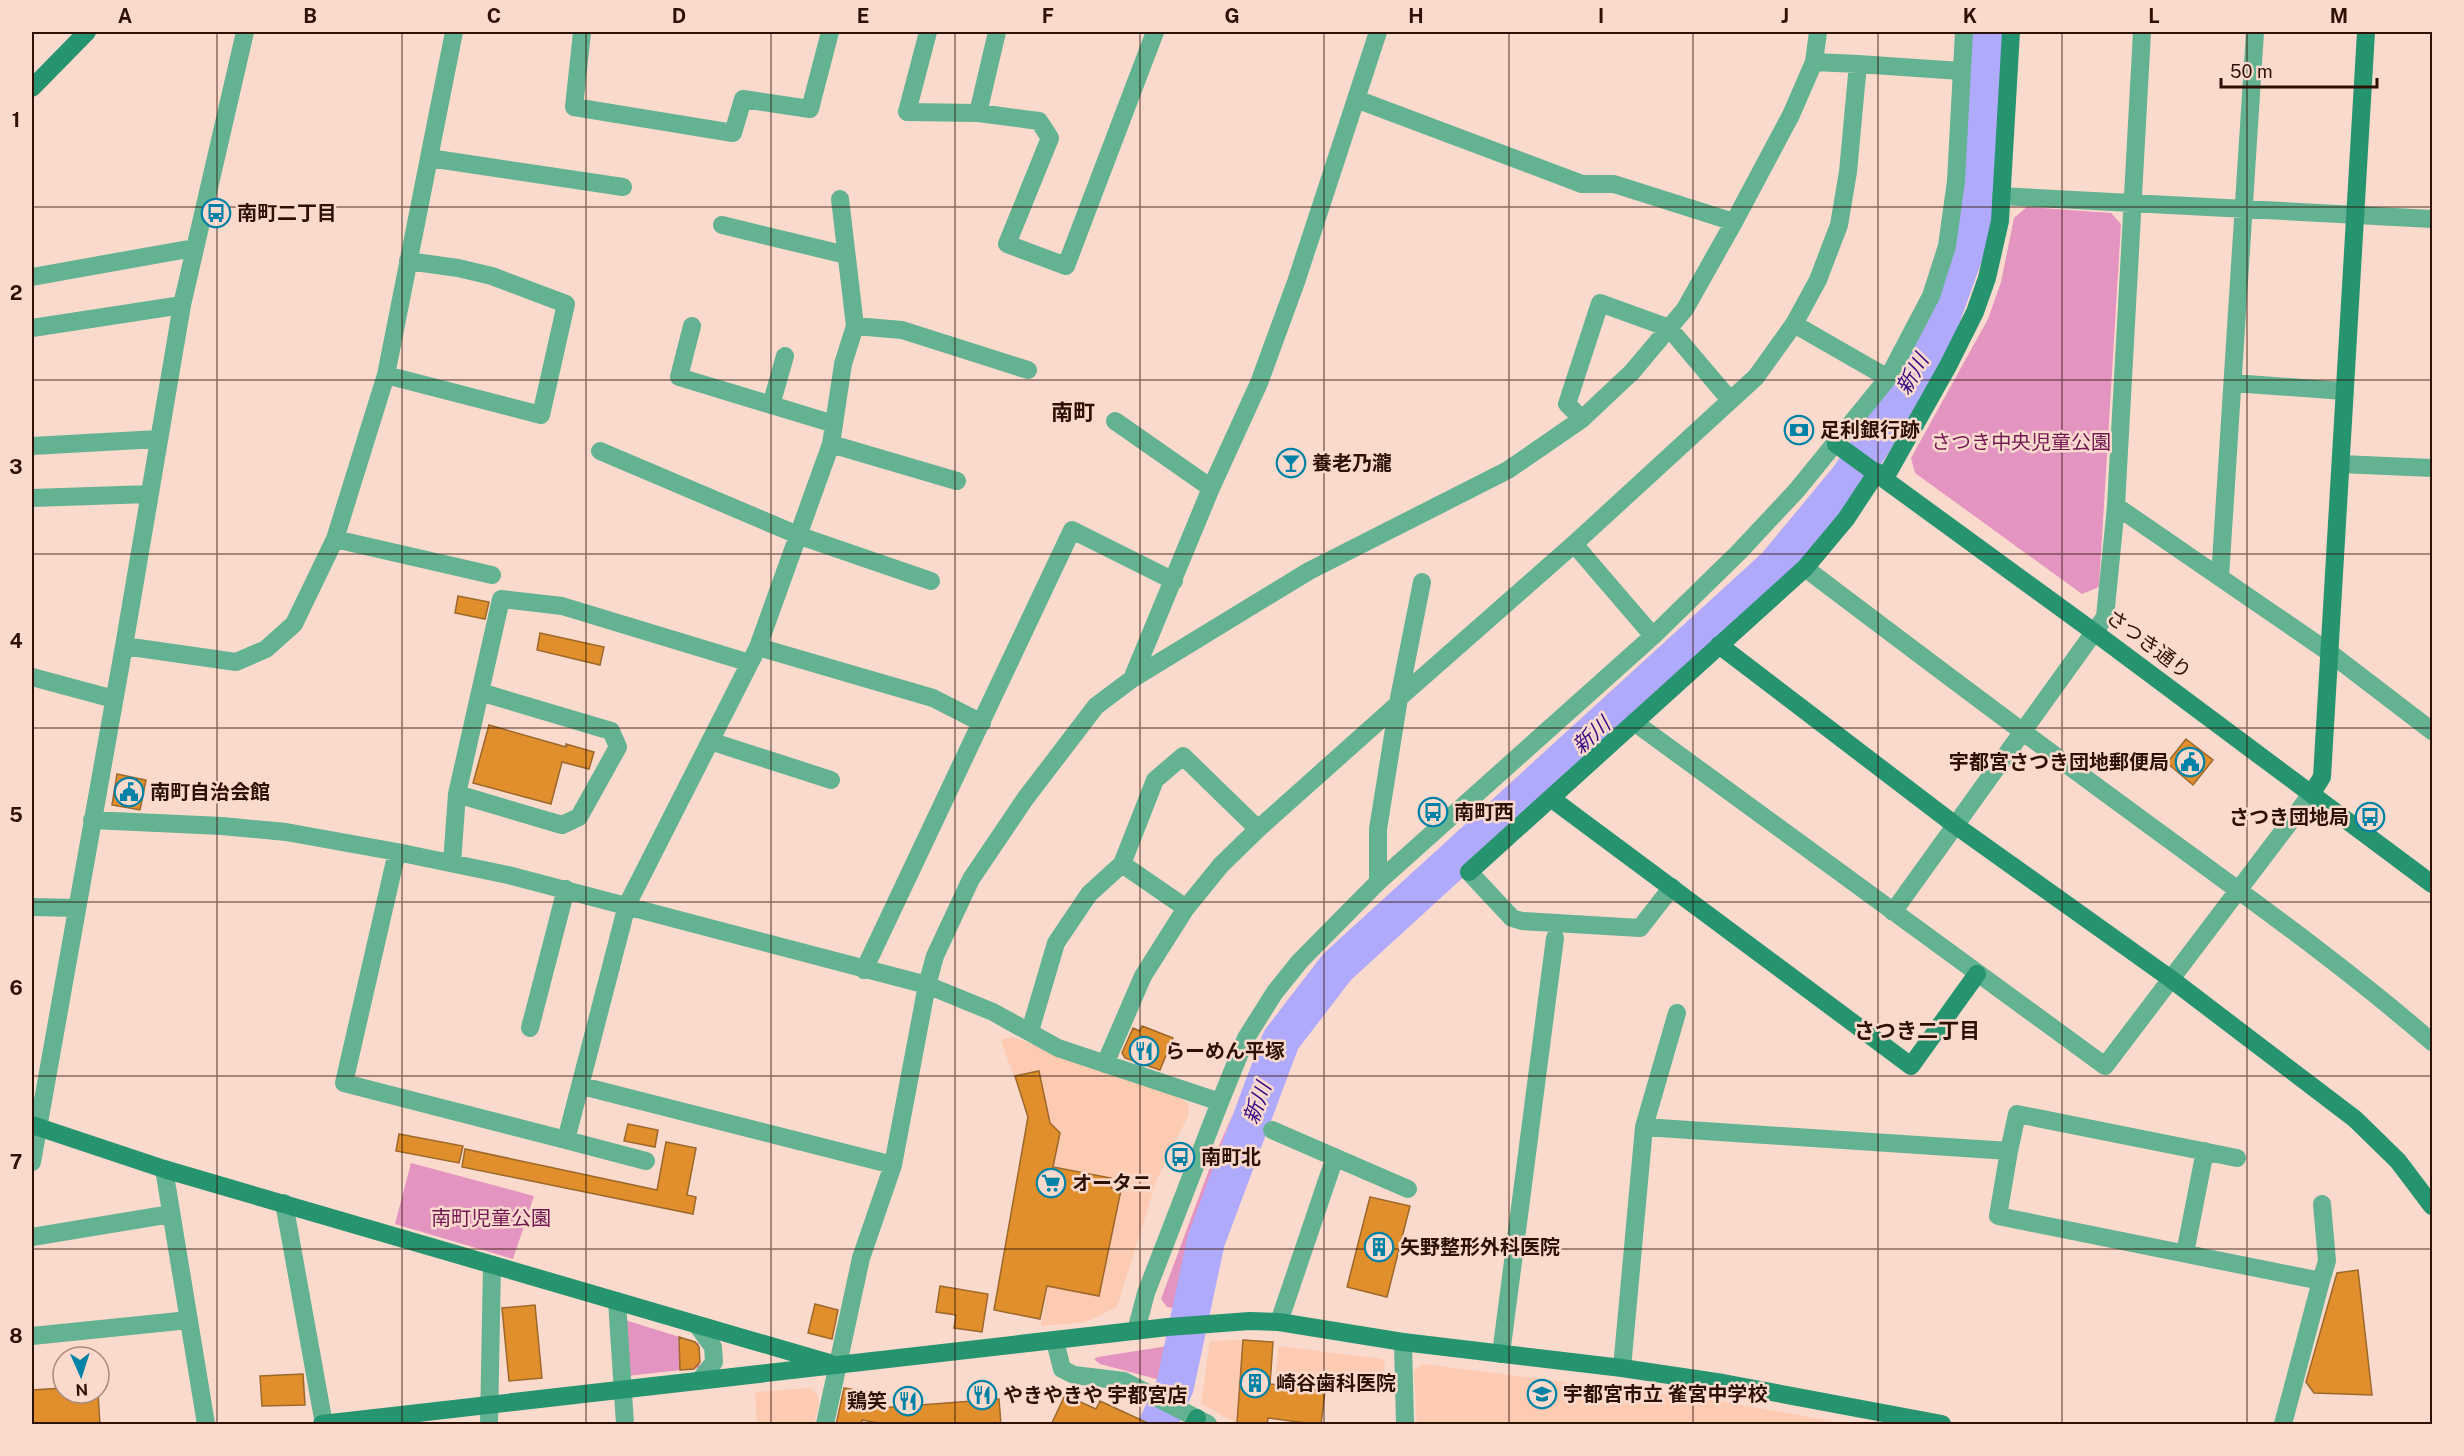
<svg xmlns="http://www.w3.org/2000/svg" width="2464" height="1456" viewBox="0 0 2464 1456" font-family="'Public Sans','Noto Sans JP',sans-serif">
<rect width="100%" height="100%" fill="#fadacc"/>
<path fill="#fdcab2" d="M1012 1037 1175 1094 1189 1105 1188 1116 1157 1179 1117 1307 1086 1322 1041 1326 1048 1288 1000 1277 1028 1117 1001 1040Z
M1243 1340 1273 1342 1267 1424 1237 1423 1201 1404 1210 1341Z
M1278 1346 1382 1359 1385 1364 1382 1392H1325L1321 1424 1273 1419Z
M1422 1364 1719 1401 1849 1424H1417L1414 1371Z
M811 1388 818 1395 819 1404 814 1424H757L755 1392Z"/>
<path fill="#e494c0" d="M2027 207 2111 213 2121 224 2099 587 2082 594 1915 473 1911 458 1988 319 2001 282 2014 218Z
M1233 1113C1210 1177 1186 1241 1173 1308L1167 1307 1161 1299 1210 1167Z
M411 1163 534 1196 513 1259 395 1224Z
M622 1319 699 1343 700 1368 627 1376Z
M1168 1346 1160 1380 1100 1364 1094 1359 1098 1357Z"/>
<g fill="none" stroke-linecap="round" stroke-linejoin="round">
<path stroke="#afaafc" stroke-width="38" d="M1158 1424 1175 1386 1206 1241 1281 1040 1337 967 1776 566 1849 478 1873 442 1935 335 1971 235 1976 198 1984 32"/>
</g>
<path fill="#e08f2c" stroke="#9d682b" stroke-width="1.5" d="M458 596 489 602 485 619 455 613Z
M540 633 604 647 600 665 537 650Z
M489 725 566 747V744L594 752 589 769 562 762 551 804 473 783Z
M2186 739 2213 760 2193 785 2167 763Z
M117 774 146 780 140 810 112 805Z
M1142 1026 1173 1038 1160 1070 1125 1058 1122 1053 1133 1028 1140 1031Z
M1039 1071 1050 1123 1060 1133 1053 1167 1111 1178V1188L1121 1190 1099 1296 1047 1286 1040 1319 994 1310 1028 1117 1015 1076Z
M628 1124 658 1130 655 1147 624 1141Z
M399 1134 463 1146 459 1163 396 1151Z
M666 1142 696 1148 687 1195 696 1197 693 1214 462 1167 465 1149 657 1190Z
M1370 1197 1410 1206 1387 1297 1347 1287Z
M2358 1270 2372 1395 2314 1393 2306 1382 2337 1273Z
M940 1286 988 1294 982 1332 954 1328 956 1315 936 1312Z
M815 1304 838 1310 832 1339 808 1333Z
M535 1305 542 1378 509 1381 502 1308Z
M679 1337 695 1342 699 1347 700 1362 694 1369 680 1370Z
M1243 1340 1273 1342 1270 1384 1325 1391 1321 1425 1268 1418 1267 1425 1237 1423Z
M303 1374 305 1405 262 1406 260 1376Z
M63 1388V1393H98L100 1425H32V1390Z
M844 1388 883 1394 880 1408 999 1399 1001 1425H888L862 1420V1425H836Z
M1065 1395 1096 1409 1100 1401 1152 1425H1051Z"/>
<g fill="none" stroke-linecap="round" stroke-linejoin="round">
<path stroke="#63b292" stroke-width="18" d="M582 32 574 107 733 133 743 99 810 109 830 32
M928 32 907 112 978 113 1039 121 1050 138 1007 244 1066 266 1155 32
M1814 62 1858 64
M1356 99 1582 184H1614L1734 222
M978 113 997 32
M429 158 623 187
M2001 196 2432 219
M722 225 846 255
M32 277 194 248
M1794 324 1888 378
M692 326 679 377 834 424
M855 326 902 330 1028 370
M32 328 182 305
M386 375 541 415 566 304 492 276 458 268 408 261
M2233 383 2344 391
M771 405 785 356
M1582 419 1567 404 1600 303 1669 328 1730 400
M1115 421 1211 488
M831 444 957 481
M32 446 158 439
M600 451 800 536 931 581
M2341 464 2432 468
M32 498 150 494
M2116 506 2330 653 2432 731
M335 539 492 575
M1574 544 1653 636
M1805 568C1912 649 2018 729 2126 808 2229 884 2335 958 2432 1042
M2220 577 2255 32
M124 646 236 662 266 649 294 624 335 539 386 375 454 32
M758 647 933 698 982 723
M32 677 114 699
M1132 679 1309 571 1508 470 1582 419 1632 372 1685 309 1734 222 1791 115 1814 62 1818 32
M1399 698 1574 544 1756 377 1794 324 1818 280 1839 225 1848 172 1858 64 1961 71
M1634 722 2105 1066 2312 793
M710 741 831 780
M457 794 562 825 579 817 618 747 611 731 480 692
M92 820 222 826 286 832 397 852 508 875 927 985 993 1012 1058 1048 1220 1102
M397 852 344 1083 566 1140 627 905 758 647 831 444 843 364 855 326 840 199
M452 863 457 794 501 599 562 606 750 663
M1469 872 1512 918 1522 921 1640 928 1672 887
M1378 882V829L1399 698 1422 582
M32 907 77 908
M1186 908 1122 864 1155 780 1183 756 1258 829
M1893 912 2105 617 2116 506 2142 32
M864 970 1072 530 1174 581
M530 1028 566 889
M1030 1031 1056 943 1089 894 1122 864
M1105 1064 1143 976 1186 908 1221 865 1258 829 1398 704
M582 1086 893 1165
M1644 1127 2009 1151 1998 1216 2321 1281 2283 1424
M1272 1130 1408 1189
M566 1140 646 1161
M2009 1151 2017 1114 2237 1158
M32 1162 124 646 182 305 245 32
M164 1169 206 1424
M284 1203 324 1424
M32 1237 171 1214
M2185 1253 2205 1151
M2321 1281 2327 1261 2322 1204
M617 1301 625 1424
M1279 1322 1335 1157
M697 1325 713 1347 714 1362 699 1381
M1136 1331 1146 1293 1220 1102 1246 1038 1275 992 1300 961 1378 882 1653 636 1739 552 1797 490 1888 378 1931 296 1947 246 1956 181 1964 32
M32 1336 189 1320
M1055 1341 1062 1369 1074 1375 1124 1381 1208 1424
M1403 1342 1405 1424
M1501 1354 1555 938
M1622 1368 1644 1127 1677 1013
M489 1424 492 1265
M825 1424 861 1258 893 1165 927 985 935 956 971 879 1025 799 1096 706 1132 679 1211 488 1259 383 1296 282 1378 32"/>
<path stroke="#279470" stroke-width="18" d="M32 88 87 32
M1836 444 2094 632 2432 884
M1885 478 1948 366 1975 312 1987 278 2000 221 2011 32
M1719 645 1955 825 2171 979 2355 1119 2398 1161 2432 1206
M2312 793 2322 777 2366 32
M1552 799 1911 1066 1977 974
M1469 872 1805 568 1846 519 1877 472
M32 1125 164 1169 829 1363
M322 1424 1168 1327 1250 1321 1279 1322 1403 1342 1622 1368 1723 1383 1942 1424
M1194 1424 1197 1418"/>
</g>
<path fill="none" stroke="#2c1104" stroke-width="1.5" stroke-opacity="0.55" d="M217 32V1424M402 32V1424M586 32V1424M771 32V1424M955 32V1424M1140 32V1424M1324 32V1424M1509 32V1424M1693 32V1424M1878 32V1424M2062 32V1424M2247 32V1424M32 207H2432M32 380H2432M32 554H2432M32 728H2432M32 902H2432M32 1076H2432M32 1249H2432"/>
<defs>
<g id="bus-ring" transform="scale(1.5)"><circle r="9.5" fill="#fadacc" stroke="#0082a6" stroke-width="1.5"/><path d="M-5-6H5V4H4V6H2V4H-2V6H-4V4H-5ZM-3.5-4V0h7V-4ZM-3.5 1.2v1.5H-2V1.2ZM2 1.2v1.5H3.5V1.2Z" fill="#0082a6"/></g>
<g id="bank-ring" transform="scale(1.5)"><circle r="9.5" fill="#fadacc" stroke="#0082a6" stroke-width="1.5"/><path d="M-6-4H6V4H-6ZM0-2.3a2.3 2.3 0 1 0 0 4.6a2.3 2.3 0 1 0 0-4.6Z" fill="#0082a6"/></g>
<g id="bar-ring" transform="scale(1.5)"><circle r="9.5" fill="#fadacc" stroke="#0082a6" stroke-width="1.5"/><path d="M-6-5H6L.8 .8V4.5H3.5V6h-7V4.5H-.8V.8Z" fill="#0082a6"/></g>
<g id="civic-ring" transform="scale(1.5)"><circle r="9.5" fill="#fadacc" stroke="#0082a6" stroke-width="1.5"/><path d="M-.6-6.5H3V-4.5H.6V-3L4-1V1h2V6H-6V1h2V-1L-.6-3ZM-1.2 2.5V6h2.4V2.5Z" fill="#0082a6"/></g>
<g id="restaurant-ring" transform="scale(1.5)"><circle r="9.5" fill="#fadacc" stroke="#0082a6" stroke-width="1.5"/><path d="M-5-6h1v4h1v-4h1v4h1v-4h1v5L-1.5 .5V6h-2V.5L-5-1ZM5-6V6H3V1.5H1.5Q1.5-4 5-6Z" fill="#0082a6"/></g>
<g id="supermarket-ring" transform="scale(1.5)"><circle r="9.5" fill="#fadacc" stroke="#0082a6" stroke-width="1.5"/><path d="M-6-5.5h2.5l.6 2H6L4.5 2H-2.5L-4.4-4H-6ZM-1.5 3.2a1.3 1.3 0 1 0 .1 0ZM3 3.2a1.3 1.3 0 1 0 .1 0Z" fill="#0082a6"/></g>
<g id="building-ring" transform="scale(1.5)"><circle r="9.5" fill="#fadacc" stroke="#0082a6" stroke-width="1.5"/><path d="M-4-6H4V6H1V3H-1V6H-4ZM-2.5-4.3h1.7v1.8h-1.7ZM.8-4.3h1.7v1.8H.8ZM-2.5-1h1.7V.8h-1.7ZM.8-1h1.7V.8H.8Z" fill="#0082a6"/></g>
<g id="school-ring" transform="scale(1.5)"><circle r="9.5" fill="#fadacc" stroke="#0082a6" stroke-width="1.5"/><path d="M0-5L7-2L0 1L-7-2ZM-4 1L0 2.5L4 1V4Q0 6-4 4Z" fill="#0082a6"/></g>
</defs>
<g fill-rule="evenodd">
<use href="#bus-ring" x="216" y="213"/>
<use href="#bank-ring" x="1799" y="430"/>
<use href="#bar-ring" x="1291" y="463"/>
<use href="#civic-ring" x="2190" y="762"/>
<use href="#civic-ring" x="129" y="792"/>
<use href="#bus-ring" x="1433" y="812"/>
<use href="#bus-ring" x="2370" y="817"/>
<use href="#restaurant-ring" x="1144" y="1051"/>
<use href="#bus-ring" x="1180" y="1157"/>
<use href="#supermarket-ring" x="1051" y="1183"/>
<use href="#building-ring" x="1379" y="1247"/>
<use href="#building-ring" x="1255" y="1383"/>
<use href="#school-ring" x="1542" y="1394"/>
<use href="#restaurant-ring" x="982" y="1395"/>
<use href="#restaurant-ring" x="908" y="1401"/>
</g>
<g text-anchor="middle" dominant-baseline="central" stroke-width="5" stroke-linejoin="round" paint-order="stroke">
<g font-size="20" font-weight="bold" fill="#2c1104" stroke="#fadacc" text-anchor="start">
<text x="237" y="213">南町二丁目</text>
<text x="1820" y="430">足利銀行跡</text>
<text x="1312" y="463">養老乃瀧</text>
<text x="2169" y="762" text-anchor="end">宇都宮さつき団地郵便局</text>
<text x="150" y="792">南町自治会館</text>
<text x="1454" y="812">南町西</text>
<text x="2349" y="817" text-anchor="end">さつき団地局</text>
<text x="1165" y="1051">らーめん平塚</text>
<text x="1201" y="1157">南町北</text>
<text x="1072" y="1183">オータニ</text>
<text x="1400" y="1247">矢野整形外科医院</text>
<text x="1276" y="1383">崎谷歯科医院</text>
<text x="1563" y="1394">宇都宮市立 雀宮中学校</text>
<text x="1003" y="1395">やきやきや 宇都宮店</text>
<text x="887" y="1401" text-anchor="end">鶏笑</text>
</g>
<g font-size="20" fill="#721652" stroke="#fadacc">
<text x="2021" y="442">さつき中央児童公園</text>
<text x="491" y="1218">南町児童公園</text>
</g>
<g font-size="20" fill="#2c1104" stroke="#fadacc">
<text transform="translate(2149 644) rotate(37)">さつき通り</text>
</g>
<g font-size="21" font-style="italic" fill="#340b85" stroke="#fadacc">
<text transform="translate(1912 374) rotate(-60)">新川</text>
<text transform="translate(1591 735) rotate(-42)">新川</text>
<text transform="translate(1257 1103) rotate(-70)">新川</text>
</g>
<g font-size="21" font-weight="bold" fill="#2c1104" stroke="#fadacc">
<text x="1917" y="1030">さつき二丁目</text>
</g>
<g font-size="22" font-weight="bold" fill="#2c1104" stroke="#fadacc">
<text x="1073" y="412">南町</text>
</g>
</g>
<rect width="2464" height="1456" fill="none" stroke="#fadacc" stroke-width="66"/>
<g transform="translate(81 1375) rotate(177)"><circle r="28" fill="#fadacc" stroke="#a88a7c" stroke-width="1.5"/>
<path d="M0-4.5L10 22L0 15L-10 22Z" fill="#0082a6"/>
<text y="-9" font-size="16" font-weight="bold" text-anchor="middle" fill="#2c1104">N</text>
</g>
<path d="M2221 78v9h156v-9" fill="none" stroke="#2c1104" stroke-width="3"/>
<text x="2230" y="78" font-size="18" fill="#2c1104" stroke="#fadacc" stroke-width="4.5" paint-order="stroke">50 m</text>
<rect x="33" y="33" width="2398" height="1390" fill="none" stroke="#2c1104" stroke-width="2"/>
<g font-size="20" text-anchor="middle" font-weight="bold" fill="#2c1104">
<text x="125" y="23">A</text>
<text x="310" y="23">B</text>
<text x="494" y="23">C</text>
<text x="679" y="23">D</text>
<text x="863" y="23">E</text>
<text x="1048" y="23">F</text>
<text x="1232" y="23">G</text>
<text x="1416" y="23">H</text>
<text x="1601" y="23">I</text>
<text x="1785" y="23">J</text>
<text x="1970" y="23">K</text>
<text x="2154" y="23">L</text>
<text x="2339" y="23">M</text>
<text x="16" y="127">1</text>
<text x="16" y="300">2</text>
<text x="16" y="474">3</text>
<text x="16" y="648">4</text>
<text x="16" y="822">5</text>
<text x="16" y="995">6</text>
<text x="16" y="1169">7</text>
<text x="16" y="1343">8</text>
</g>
</svg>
